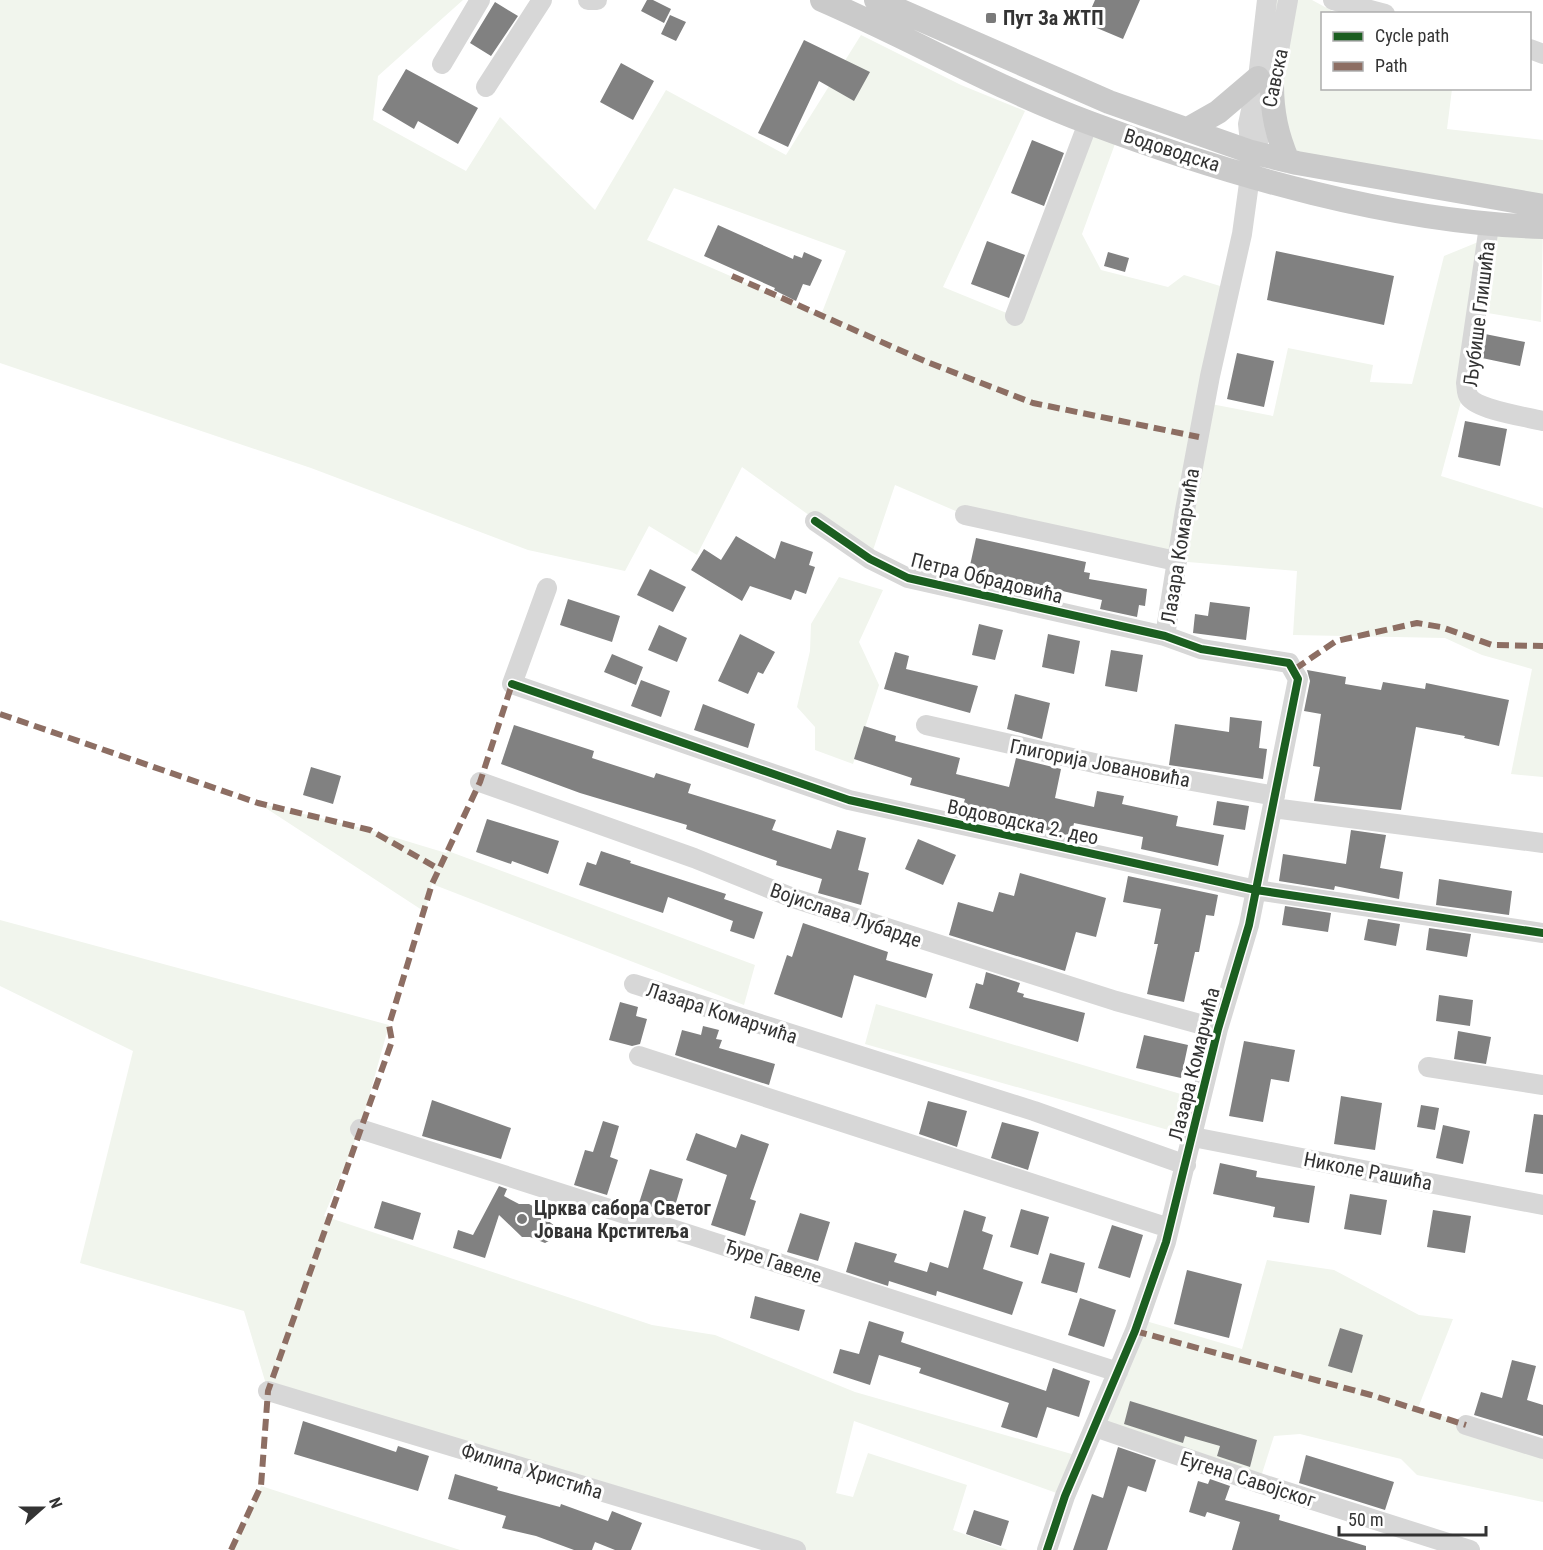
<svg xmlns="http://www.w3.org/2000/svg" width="1543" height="1550" viewBox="0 0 1543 1550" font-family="'Roboto Condensed',sans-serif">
<rect width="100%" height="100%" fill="#fff"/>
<path fill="#f1f5ed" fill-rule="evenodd" d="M0 0H463L378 76 373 120 466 171 500 117 595 210 666 90 786 155 861 35 961 85 1025 111 943 287 1014 316 1088 123 1119 133 1082 234 1101 270 1168 287 1184 275 1230 289 1206 403 1273 416 1288 348 1373 365 1370 382 1412 384 1444 256 1488 238 1489 226 1543 227 1541 322 1476 311 1466 383 1441 476 1543 508V777L1511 774 1532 669 1482 655 1445 638 1293 635 1297 571 1176 561 965 515 895 485 870 559 742 467 697 555 649 526 625 571 528 550 311 468 0 363ZM674 188 846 251 821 315 647 240Z
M1273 0H1312L1336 13 1322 14V88L1452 89 1447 129 1543 140V208L1288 161 1277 133Z
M839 577 883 590 859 642 879 685 853 764 815 750V727L797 707 810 651 811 624Z
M258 803 370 830 446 853 448 851 755 965 744 1005 432 884 425 912Z
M0 920 389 1025 360 1129 324 1216 652 1325 715 1335 855 1392 1082 1457 1065 1496 854 1421 836 1493 853 1497 868 1453 967 1485 953 1530 1008 1550H796L268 1391 244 1311 80 1263 133 1051 0 986Z
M876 1004 1201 1100 1193 1137 865 1044Z
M1267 1260 1334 1270 1419 1315 1453 1319 1418 1408 1543 1449V1502L1417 1475 1401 1459 1300 1434 1274 1436 1259 1483 1095 1427 1139 1319 1242 1349Z
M261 1486 460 1550H231Z"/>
<path fill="#818181" d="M647 0H653L671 9 664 23 641 11Z
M1095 0H1140L1123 39 1085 23Z
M495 2 518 16 491 56 470 43Z
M670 15 686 22 676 41 661 34Z
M804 40 870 72 854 101 819 81 788 147 758 133Z
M621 63 654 81 633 120 600 102Z
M406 69 478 108 458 144 418 121 414 129 382 110Z
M1032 140 1064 153 1044 206 1011 193Z
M718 225 793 259 794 255 802 258 804 252 822 260 810 286 803 284 796 301 774 290 775 288 704 256Z
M987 241 1025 255 1009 298 971 284Z
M1276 251 1394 276 1384 325 1267 300Z
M1108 252 1129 258 1125 272 1104 266Z
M1485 334 1525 342 1520 366 1482 358Z
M1237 353 1274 361 1264 407 1227 399Z
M1465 421 1507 429 1500 466 1458 457Z
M736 536 775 559 781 541 813 552 809 565 815 567 806 594 795 590 791 600 750 586 742 601 691 570 704 549 721 560Z
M976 538 1086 562 1084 572 1090 573 1089 579 1147 589 1145 606 1139 605 1137 617 1100 609 1102 600 969 570Z
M650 569 686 587 673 612 637 595Z
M568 599 620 616 612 642 560 625Z
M1210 602 1250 607 1246 640 1193 633 1195 614 1208 616Z
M979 624 1003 630 995 660 972 655Z
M659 625 687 638 677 662 648 650Z
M740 634 775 652 763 674 758 672 748 694 718 681Z
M1048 634 1080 641 1074 674 1042 667Z
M1111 650 1143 655 1137 692 1105 686Z
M895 652 909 656 906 669 978 686 970 713 884 689Z
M612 654 643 667 636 685 604 672Z
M1307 670 1346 677 1345 684 1381 690 1383 682 1425 689 1426 683 1509 700 1499 746 1464 738 1465 736 1416 727 1401 810 1314 801 1320 767 1313 766 1321 714 1304 711 1310 681Z
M641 680 670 691 661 717 631 706Z
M1015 694 1050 703 1042 739 1007 729Z
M703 704 755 724 748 748 694 730Z
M1230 717 1262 721 1259 748 1267 749 1263 779 1169 765 1175 724 1229 732Z
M514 725 594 751 592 758 654 778 656 773 691 784 688 793 776 820 772 830 831 849 837 830 866 838 858 870 869 873 861 905 818 893 822 879 776 865 777 861 686 829 687 825 580 793 501 764Z
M864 726 896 736 895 741 960 758 956 774 1009 787 1016 758 1061 769 1055 798 1094 807 1097 791 1124 796 1122 804 1178 816 1176 826 1224 835 1218 866 1141 849 1143 837 1074 823 1071 836 962 809 965 799 910 785 912 778 854 759Z
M311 767 341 776 333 804 303 795Z
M1217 801 1249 806 1245 830 1213 825Z
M487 819 559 841 548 874 512 861 511 864 476 852Z
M1351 830 1386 835 1380 868 1403 872 1399 899 1335 886 1334 890 1279 881 1283 854 1346 864Z
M918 839 956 855 943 885 905 869Z
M601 851 631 861 630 863 726 894 724 899 763 912 754 939 730 931 733 921 668 897 663 913 579 885 587 862 596 865Z
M1020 873 1106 898 1096 937 1076 932 1065 971 949 935 958 902 993 912 999 892 1014 896Z
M1128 876 1218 895 1214 916 1206 915 1199 952H1195L1184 1002 1147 994 1158 944H1154L1161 909 1123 902Z
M1439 879 1512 891 1509 915 1436 905Z
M1285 906 1331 913 1328 932 1282 925Z
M1368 919 1400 924 1396 946 1364 940Z
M803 923 888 952 886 960 933 974 926 998 854 975 842 1018 774 994 787 955 792 957Z
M1429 928 1471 934 1467 957 1426 950Z
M986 972 1020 983 1017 992 1024 994 1023 997 1085 1013 1078 1042 969 1008 976 983 983 985Z
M1439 995 1473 1000 1470 1026 1436 1021Z
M620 1002 638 1007 636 1016 647 1019 640 1044 632 1046 609 1040Z
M703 1026 719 1030 716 1039 722 1040 719 1048 775 1064 769 1085 675 1055 682 1030 701 1035Z
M1458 1031 1491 1037 1486 1064 1454 1059Z
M1144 1035 1188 1045 1181 1078 1136 1068Z
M1244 1041 1295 1050 1289 1082 1271 1079 1263 1122 1229 1116Z
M1341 1096 1382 1103 1375 1150 1334 1144Z
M432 1100 511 1128 501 1159 422 1136Z
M928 1101 967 1111 957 1147 919 1134Z
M1421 1105 1439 1108 1435 1130 1417 1127Z
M1534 1114 1543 1115V1174L1525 1172Z
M603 1121 619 1126 610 1157 618 1160 607 1195 574 1185 585 1150 593 1152Z
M1002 1122 1039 1132 1028 1170 991 1158Z
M1443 1125 1470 1131 1463 1164 1436 1158Z
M696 1133 736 1148 741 1134 769 1144 750 1199 756 1201 745 1236 711 1225 727 1175 686 1160Z
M1220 1163 1257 1171 1256 1177 1315 1186 1309 1223 1273 1217 1275 1207 1213 1194Z
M650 1169 683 1179 673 1213 639 1203Z
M499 1186 507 1189 504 1196 519 1204H529L538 1209 543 1217 555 1226 556 1237 545 1243 530 1237H522L499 1215 485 1258 453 1248 458 1230 473 1235Z
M1350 1194 1387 1200 1381 1235 1344 1229Z
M382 1201 421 1213 413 1240 374 1228Z
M1021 1209 1049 1217 1038 1255 1010 1247Z
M964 1210 986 1217 982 1231 993 1235 983 1269 1023 1282 1012 1315 937 1291 936 1296 889 1281 888 1286 846 1272 855 1242 897 1254 894 1262 927 1272 930 1262 948 1268Z
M1433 1210 1471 1216 1465 1253 1427 1247Z
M800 1213 830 1222 818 1261 787 1252Z
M1112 1225 1143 1235 1130 1278 1098 1268Z
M1050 1253 1085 1263 1077 1293 1041 1283Z
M1187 1270 1242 1284 1229 1338 1174 1324Z
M755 1296 805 1310 799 1331 750 1318Z
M1080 1298 1116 1310 1104 1347 1068 1335Z
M869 1321 904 1332 901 1342 1046 1391 1053 1368 1090 1381 1079 1417 1047 1407 1037 1438 1001 1427 1009 1403 919 1373 921 1368 879 1355 870 1385 833 1373 840 1349 859 1354Z
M1340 1328 1363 1335 1352 1373 1328 1366Z
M1512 1360 1536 1366 1527 1400 1543 1405V1436L1474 1415 1481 1392 1502 1398Z
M1130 1401 1257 1440 1250 1467 1217 1456 1220 1446 1185 1436 1183 1443 1124 1424Z
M303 1421 396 1452 398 1446 429 1456 418 1491 294 1454Z
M1118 1447 1156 1460 1146 1492 1128 1486 1107 1550H1073L1092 1494 1103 1498Z
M1306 1455 1394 1482 1385 1510 1299 1483Z
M455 1474 488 1484 498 1487 497 1490 560 1507 561 1504 608 1521 612 1511 642 1523 631 1550H615L595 1542 592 1550H574L536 1536 502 1528 506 1516 448 1499Z
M1210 1479 1230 1486 1225 1500 1280 1515 1279 1520 1366 1546V1550H1232L1240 1522 1207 1512 1205 1517 1189 1512 1198 1481 1208 1484Z
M974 1510 1009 1521 1001 1546 966 1534Z"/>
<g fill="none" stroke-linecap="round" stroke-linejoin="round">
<path stroke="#d7d7d7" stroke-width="20" d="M588 0H597
M1333 0 1385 14
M1530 49 1543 54
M442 64 480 0
M486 87 542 0
M1251 152 1265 129 1288 0
M1489 226 1466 383C1467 388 1466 393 1469 397 1478 410 1527 417 1543 421
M1015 316 1088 123
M965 515 1176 561
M815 521 870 559 908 578 1165 636 1201 649 1289 663 1298 679 1249 925 1218 1029 1166 1242 1135 1331 1065 1496 1047 1550
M547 588 512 684 849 800 1256 890 1543 933
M1165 636 1185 510 1210 376 1242 234 1250 176 1251 152 1248 124 1258 78 1267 0
M926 725 1103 765 1275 796
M480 782 694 858 793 898 1116 1001 1218 1029
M1273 808 1543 843
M634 984 1034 1111 1186 1165
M639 1056 1169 1228
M1428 1067 1543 1085
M360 1129 1118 1372
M1193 1137 1543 1205
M268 1391 796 1550
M1466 1425 1543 1449
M1095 1427 1259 1483 1470 1550"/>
<path stroke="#cacaca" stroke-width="24" d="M822 0C912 39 998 89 1090 123 1228 175 1395 223 1543 227
M876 0 1109 102 1251 152 1297 163 1543 206
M1272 84C1272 113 1277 135 1288 161
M1188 129 1218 112 1258 78"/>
<path stroke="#8d6e63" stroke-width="6" stroke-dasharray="12 6" stroke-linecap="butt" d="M732 276 927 362 1033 403 1199 437
M1295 669 1336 641 1417 623 1441 627 1492 645 1543 646
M0 714 258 803 370 830 439 869
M1135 1331 1371 1395 1466 1425
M231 1550 261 1486 268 1391 392 1041 389 1025 432 884 480 782 512 684"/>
<g stroke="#fff" stroke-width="11">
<path id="cycleway" d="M815 521 870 559 908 578 1165 636 1201 649 1289 663 1298 679 1249 925 1218 1029 1166 1242 1135 1331 1065 1496 1047 1550
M512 684 849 800 1256 890 1543 933"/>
</g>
<use href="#cycleway" stroke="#1b5e20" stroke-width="8"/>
</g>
<g fill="#7a7a7a" stroke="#fff" stroke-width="2">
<rect x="985" y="12" width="12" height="12" rx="3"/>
<circle cx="522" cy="1219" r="6"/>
</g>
<g text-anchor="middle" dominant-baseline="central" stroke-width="6" stroke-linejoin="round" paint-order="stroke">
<g font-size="20" font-weight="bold" fill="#333" stroke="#fff" text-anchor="start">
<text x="1003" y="18">Пут За ЖТП</text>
<text x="534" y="1208">Црква сабора Светог<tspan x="534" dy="23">Јована Крститеља</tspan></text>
</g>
<g font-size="20" fill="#333" stroke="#fff">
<text transform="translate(1275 78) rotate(-78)">Савска</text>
<text transform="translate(1172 150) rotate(18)">Водоводска</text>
<text transform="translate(1479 314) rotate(-83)">Љубише Глишића</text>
<text transform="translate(1180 546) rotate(-81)">Лазара Комарчића</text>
<text transform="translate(987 578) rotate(14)">Петра Обрадовића</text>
<text transform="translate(1100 763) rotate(11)">Глигорија Јовановића</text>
<text transform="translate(1023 822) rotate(12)">Водоводска 2. део</text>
<text transform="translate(846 915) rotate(19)">Војислава Лубарде</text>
<text transform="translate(722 1013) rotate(18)">Лазара Комарчића</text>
<text transform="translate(1194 1064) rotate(-76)">Лазара Комарчића</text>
<text transform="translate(1368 1171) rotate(11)">Николе Рашића</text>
<text transform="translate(773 1261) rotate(18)">Ђуре Гавеле</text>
<text transform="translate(532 1471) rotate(17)">Филипа Христића</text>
<text transform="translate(1248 1479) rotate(18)">Еугена Савојског</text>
</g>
</g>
<rect x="1321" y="12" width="210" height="78" fill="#ffffff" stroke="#adadad" stroke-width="1.5"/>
<rect x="1333" y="32" width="30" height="9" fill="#1b5e20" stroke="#adadad" stroke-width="1.5"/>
<text x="1375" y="42" font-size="18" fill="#333333">Cycle path</text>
<rect x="1333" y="62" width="30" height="9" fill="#8d6e63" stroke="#adadad" stroke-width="1.5"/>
<text x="1375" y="72" font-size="18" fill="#333333">Path</text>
<g transform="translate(42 1508) rotate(69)" stroke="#ffffff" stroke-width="4.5" paint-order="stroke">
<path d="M0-4.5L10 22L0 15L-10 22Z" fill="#333333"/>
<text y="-9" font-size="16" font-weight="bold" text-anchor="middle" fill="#333333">N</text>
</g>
<path d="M1339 1526v9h147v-9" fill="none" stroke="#333333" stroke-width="3"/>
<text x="1348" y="1526" font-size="18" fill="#333333" stroke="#ffffff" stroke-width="4.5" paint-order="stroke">50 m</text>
</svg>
